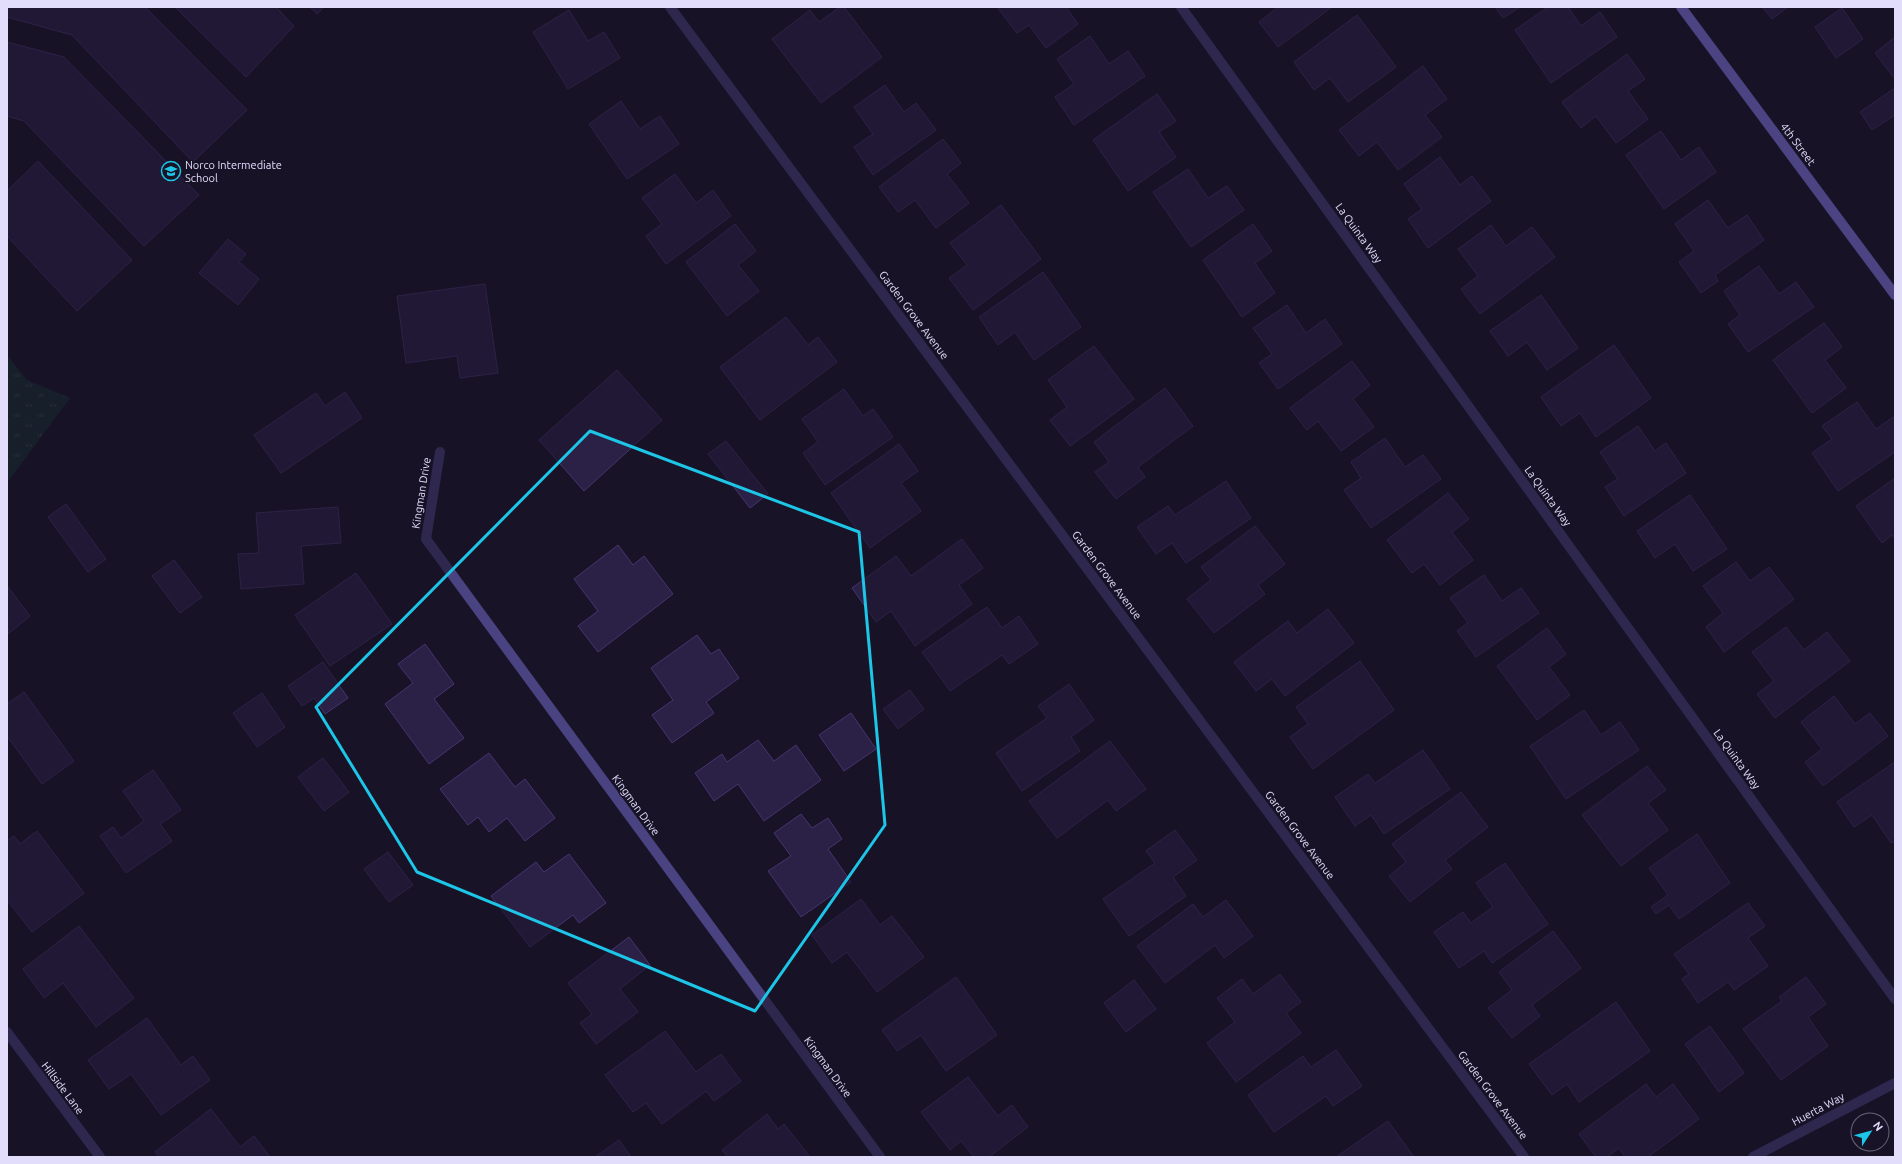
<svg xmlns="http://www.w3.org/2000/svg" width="1902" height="1164" viewBox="0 0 1902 1164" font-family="Ubuntu,sans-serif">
<defs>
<pattern id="grass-tufts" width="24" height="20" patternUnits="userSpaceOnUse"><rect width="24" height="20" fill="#173031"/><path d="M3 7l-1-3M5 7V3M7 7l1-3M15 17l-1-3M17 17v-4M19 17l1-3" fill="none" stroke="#384e50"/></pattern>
</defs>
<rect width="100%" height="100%" fill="#181327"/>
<path fill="url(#grass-tufts)" d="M7 355 27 380 70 398 7 483Z"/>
<path fill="#2b2146" stroke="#453570" d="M7 7H145L247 110 193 162 72 35 7 17Z
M175 7H276L294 26 246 77Z
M310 7H324L317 14Z
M840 7H844L882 57 821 103 772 39 810 10 819 22Z
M997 7H1066L1078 24 1046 48 1029 25 1017 33Z
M1276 7H1332L1278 47 1259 22 1277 8Z
M1495 7H1520L1503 18Z
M1548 7H1568L1581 26 1600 12 1617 37 1551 83 1515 30Z
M1762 7H1788L1772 19Z
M1842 8 1863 39 1836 58 1815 27Z
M569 10 588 41 604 32 620 58 568 89 533 32Z
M1357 15 1396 67 1348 102 1330 78 1314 90 1294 62Z
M1090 36 1109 64 1128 51 1145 76 1074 125 1055 97 1074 84 1057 59Z
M1895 37V79L1875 53Z
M7 42 64 57 199 195 144 246 24 121 7 116Z
M1627 54 1645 79 1628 91 1648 119 1616 143 1596 116 1581 128 1562 102Z
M1423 66 1447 99 1425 115 1442 137 1398 170 1377 142 1359 156 1339 130Z
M885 85 904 112 916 103 936 130 873 175 854 147 873 134 854 107Z
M1895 88V115L1872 130 1860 112Z
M1157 94 1176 121 1159 132 1176 157 1128 191 1093 140Z
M621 101 640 129 660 116 679 144 627 179 589 124Z
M1661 131 1681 160 1699 147 1716 172 1664 209 1626 155Z
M943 139 961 163 947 174 969 203 936 228 915 200 898 212 879 187Z
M1440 157 1460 185 1472 176 1491 201 1428 248 1408 219 1422 209 1404 184Z
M38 161 132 260 77 311 7 236V191Z
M1188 169 1208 198 1227 186 1244 210 1191 247 1153 192Z
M675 174 696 203 713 190 731 216 666 264 646 236 662 224 642 198Z
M1708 200 1728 228 1747 215 1764 240 1715 275 1718 281 1701 293 1679 262 1694 251 1675 224Z
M1001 205 1041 259 973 310 949 278 967 265 950 243Z
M735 224 756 251 738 265 759 291 727 316 686 262Z
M1253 224 1272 251 1255 263 1275 293 1242 317 1203 260Z
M1491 225 1506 246 1532 227 1555 257 1480 314 1461 289 1478 276 1458 249Z
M228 239 246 254 239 262 259 279 238 305 199 273Z
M1759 266 1779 294 1796 282 1814 307 1748 352 1728 324 1740 315 1724 291Z
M1043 272 1081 327 1034 360 1015 332 998 345 979 317Z
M485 284 498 373 460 378 457 356 406 363 397 296Z
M1541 295 1578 348 1547 370 1527 342 1508 356 1490 331Z
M1287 305 1306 333 1325 319 1342 344 1278 389 1259 363 1272 354 1253 328Z
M786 317 808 345 818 337 837 362 760 420 720 367Z
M1824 323 1842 347 1825 360 1846 388 1812 413 1773 360Z
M1614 345 1651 398 1596 437 1580 413 1561 426 1541 397Z
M1094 346 1134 399 1070 446 1050 420 1067 407 1048 380Z
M1352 361 1370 385 1353 399 1374 427 1341 451 1318 421 1307 430 1290 408Z
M617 370 662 420 584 491 539 440Z
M1165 388 1193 426 1138 467 1145 477 1116 499 1095 472 1109 462 1094 442Z
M844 389 863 416 873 409 893 437 825 485 803 453 818 442 802 419Z
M345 392 362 418 281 473 254 435 316 393 325 406Z
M1857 402 1876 429 1895 416V452L1838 491 1812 453 1832 439 1822 426Z
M1638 426 1655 451 1666 443 1686 473 1624 516 1605 487 1618 479 1600 452Z
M1385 438 1405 467 1423 455 1441 479 1371 528 1344 490 1361 478 1351 462Z
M726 441 768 494 750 508 708 454Z
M899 444 918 471 901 483 921 511 870 548 831 493Z
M1895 478V539L1892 535 1882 543 1856 506Z
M1226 481 1251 518 1186 563 1172 543 1156 554 1137 527 1168 506 1175 515Z
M1448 493 1469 519 1452 532 1473 560 1440 585 1424 564 1412 573 1387 540Z
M1690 495 1727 549 1693 571 1675 544 1655 558 1637 531Z
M66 504 106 559 88 572 48 517Z
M338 507 341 543 301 546 304 584 241 589 238 554 259 553 256 513Z
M1255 526 1285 564 1258 585 1265 594 1214 633 1187 599 1211 580 1201 567Z
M962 539 983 568 959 585 972 604 915 646 891 611 876 622 852 588 896 556 911 576Z
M618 545 633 565 644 556 673 594 598 652 578 626 598 611 574 579Z
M174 560 202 597 180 613 152 576Z
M1736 562 1750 581 1769 567 1794 599 1724 652 1706 627 1723 613 1703 586Z
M356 573 392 624 330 666 295 615Z
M1484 575 1502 601 1521 588 1539 613 1476 657 1457 631 1468 623 1450 598Z
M8 587 30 616 8 634 7 588Z
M987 607 1002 628 1019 616 1038 644 1009 664 1002 655 950 691 922 652Z
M1328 609 1354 643 1285 696 1272 679 1256 691 1234 662 1288 621 1297 633Z
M1786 627 1804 650 1827 632 1850 661 1775 718 1757 694 1774 681 1752 652Z
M1547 628 1566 654 1549 667 1570 695 1537 720 1497 666Z
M697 635 711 654 719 649 739 678 706 702 714 713 672 743 652 715 673 700 651 668Z
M425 644 454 684 434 699 464 738 429 764 385 704 413 683 398 664Z
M1360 661 1394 710 1313 769 1290 737 1308 724 1296 707Z
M323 662 348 698 325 714 314 698 302 706 288 686Z
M1069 684 1094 720 1071 737 1080 751 1022 791 996 753 1047 718 1038 706Z
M910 690 924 709 898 729 883 709Z
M24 692 74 761 42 784 7 736V704Z
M262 693 285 727 257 747 233 713Z
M1834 696 1855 724 1870 713 1888 736 1823 786 1805 762 1822 749 1801 722Z
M1584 710 1601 735 1620 722 1639 750 1566 799 1530 746Z
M851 713 876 749 844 771 819 735Z
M758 740 774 761 796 745 821 780 764 821 738 784 714 801 695 773 722 754 727 762Z
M1110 741 1146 789 1116 811 1108 800 1057 838 1029 801Z
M1423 750 1450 789 1384 834 1371 815 1355 826 1335 797 1368 774 1375 783Z
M489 753 515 787 525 779 555 818 525 841 507 818 489 832 478 817 468 825 440 789Z
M323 758 349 792 324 811 298 777Z
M1895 762V841L1891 843 1872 815 1854 827 1837 802Z
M1647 766 1666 790 1648 803 1668 830 1621 866 1582 815Z
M153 770 181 810 160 824 172 841 126 873 100 836 113 827 121 838 144 821 123 791Z
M1461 792 1488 827 1445 860 1452 869 1410 902 1389 876 1406 862 1392 844Z
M801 814 812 828 828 818 842 839 828 849 851 882 801 917 768 871 791 856 774 833Z
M1175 830 1197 860 1173 877 1186 896 1129 936 1103 899 1155 863 1146 851Z
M37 831 84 893 32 932 7 900V841L14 836 20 844Z
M1697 834 1730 883 1679 919 1669 905 1656 914 1651 907 1668 895 1649 868Z
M388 852 413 885 389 902 364 869Z
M569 854 606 903 579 923 573 915 530 947 491 896 536 862 544 872Z
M1505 863 1548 924 1492 963 1484 951 1459 968 1434 932 1463 912 1471 923 1493 907 1476 883Z
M861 899 880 925 892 916 924 957 877 992 847 952 832 963 812 935Z
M1226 900 1253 936 1224 958 1215 945 1165 983 1137 946 1193 904 1203 917Z
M1748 903 1765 926 1748 938 1768 966 1734 990 1728 982 1698 1003 1682 979 1689 974 1674 954Z
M79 926 134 998 96 1027 63 983 44 998 23 969Z
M1553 931 1581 968 1532 1005 1540 1016 1512 1038 1488 1008 1512 990 1499 972Z
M629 937 650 965 620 989 638 1012 596 1044 580 1023 592 1014 568 983Z
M1280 974 1301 1002 1286 1013 1301 1033 1236 1082 1207 1043 1235 1022 1217 998 1242 979 1253 994Z
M956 977 997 1035 946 1071 921 1035 897 1051 882 1030Z
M1806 977 1826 1004 1808 1017 1828 1046 1781 1080 1743 1029 1782 1001 1779 997Z
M1134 980 1156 1009 1126 1032 1104 1003Z
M1616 1002 1650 1051 1579 1102 1567 1084 1552 1095 1529 1064Z
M147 1018 181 1065 193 1056 210 1080 161 1115 131 1074 109 1089 88 1060Z
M1710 1026 1744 1073 1719 1092 1685 1044Z
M665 1031 696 1072 721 1054 741 1081 714 1101 706 1091 662 1124 646 1103 633 1112 605 1075Z
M1336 1050 1362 1086 1333 1106 1326 1096 1274 1132 1248 1095 1303 1056 1311 1067Z
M968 1077 998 1116 1012 1105 1028 1127 989 1157H974L961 1141 950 1150 921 1112Z
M1646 1084 1656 1097 1673 1084 1699 1119 1648 1157H1625L1619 1148 1607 1157H1596L1579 1134Z
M211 1109 240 1147 254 1136 270 1157H159L155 1152Z
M767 1114 778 1129 784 1124 810 1157H728L722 1150Z
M1388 1121 1414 1157H1336Z
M619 1140 631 1157H595Z"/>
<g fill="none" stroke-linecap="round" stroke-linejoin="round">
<path stroke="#4a4381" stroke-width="10" d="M670 7 1524 1157
M1181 7 1895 999
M440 452 426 539 880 1157
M7 1032 100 1157
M1753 1157 1895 1083"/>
<path stroke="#897ef1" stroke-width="10" d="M1681 7 1895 295"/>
</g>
<path d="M0 0H1902V1164H0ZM590 431 859 532 885 825 755 1011 417 872 316 707Z" fill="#181327" fill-opacity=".55" fill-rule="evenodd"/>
<path fill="none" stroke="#1dc5e7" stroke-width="3" stroke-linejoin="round" d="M590 431 859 532 885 825 755 1011 417 872 316 707Z"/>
<defs>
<g id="school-ring" transform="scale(1)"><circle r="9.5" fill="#181327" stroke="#1dc5e7" stroke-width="1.5"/><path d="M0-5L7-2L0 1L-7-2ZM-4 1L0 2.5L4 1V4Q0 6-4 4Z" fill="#1dc5e7"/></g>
</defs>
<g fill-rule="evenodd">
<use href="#school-ring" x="171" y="171"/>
</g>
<g text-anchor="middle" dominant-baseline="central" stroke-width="3" stroke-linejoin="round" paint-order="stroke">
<g font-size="11" fill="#e2ddfb" stroke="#181327">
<text transform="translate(1798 144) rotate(53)">4th Street</text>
<text transform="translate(1359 233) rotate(54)">La Quinta Way</text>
<text transform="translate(914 315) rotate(53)">Garden Grove Avenue</text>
<text transform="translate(421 493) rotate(-81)">Kingman Drive</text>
<text transform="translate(1548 496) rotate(54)">La Quinta Way</text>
<text transform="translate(1107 575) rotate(53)">Garden Grove Avenue</text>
<text transform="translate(1737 759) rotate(54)">La Quinta Way</text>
<text transform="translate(636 805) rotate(54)">Kingman Drive</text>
<text transform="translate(1300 835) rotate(53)">Garden Grove Avenue</text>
<text transform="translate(828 1067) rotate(54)">Kingman Drive</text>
<text transform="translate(63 1088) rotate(53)">Hillside Lane</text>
<text transform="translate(1493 1095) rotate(53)">Garden Grove Avenue</text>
<text transform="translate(1818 1109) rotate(-28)">Huerta Way</text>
</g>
<g font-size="11" fill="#e2ddfb" stroke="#181327" text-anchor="start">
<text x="185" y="165">Norco Intermediate<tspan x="185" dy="13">School</tspan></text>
</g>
</g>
<rect width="1902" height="1164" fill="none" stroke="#e2ddfb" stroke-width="16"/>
<g transform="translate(1870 1132) rotate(54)"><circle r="19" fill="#181327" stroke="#69647c"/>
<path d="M0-3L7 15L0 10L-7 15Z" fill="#1dc5e7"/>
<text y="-6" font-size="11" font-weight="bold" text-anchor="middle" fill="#e2ddfb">N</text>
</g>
</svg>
